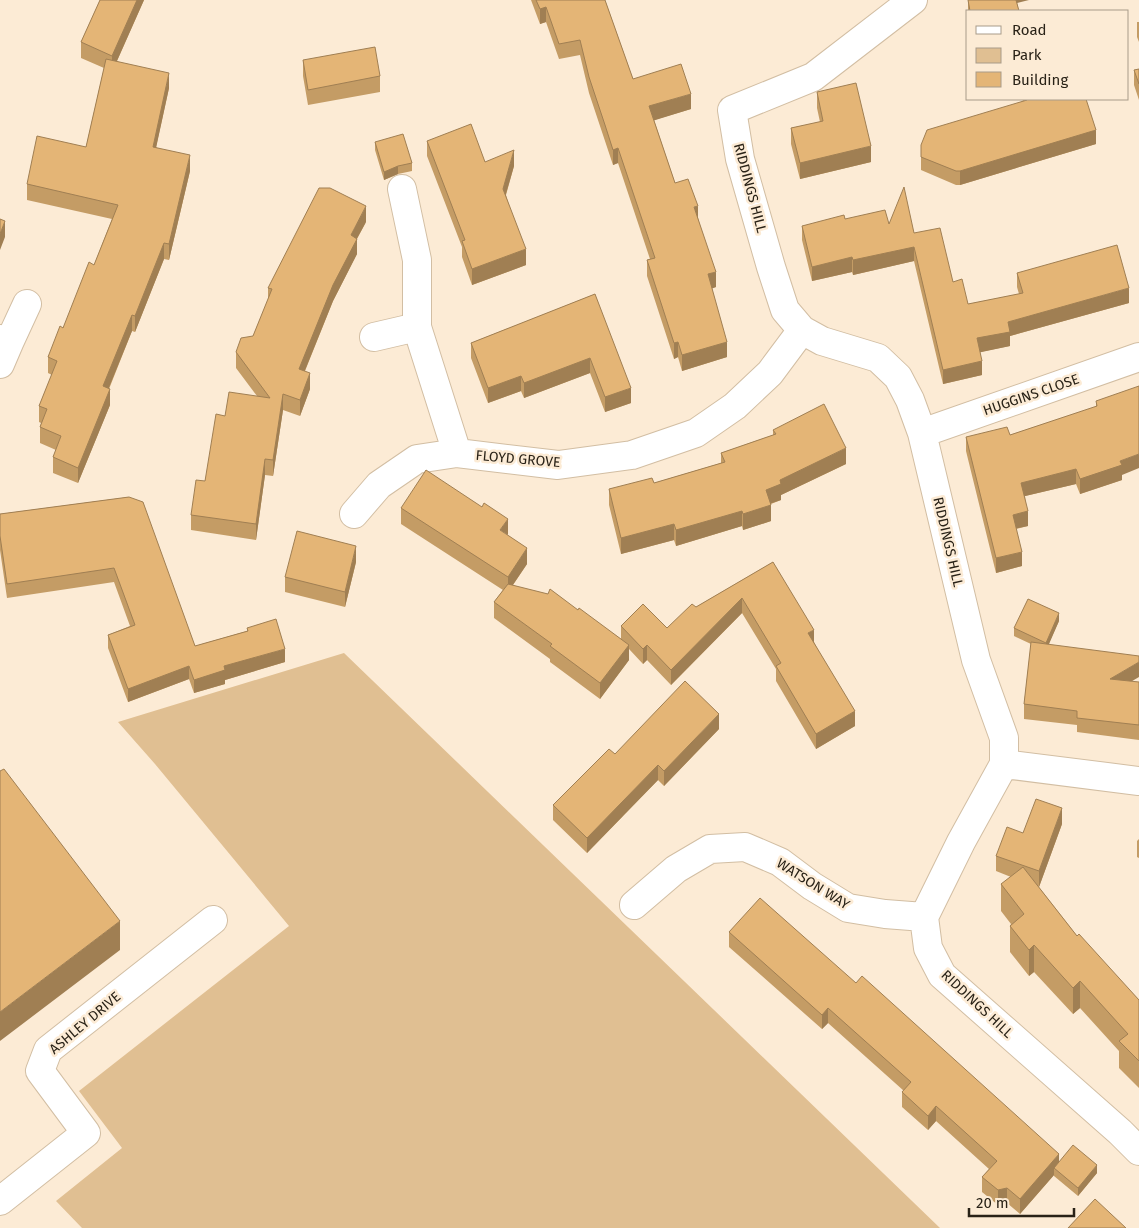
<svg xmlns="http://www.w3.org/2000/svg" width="1139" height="1228" viewBox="0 0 1139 1228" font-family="'Fira Sans',sans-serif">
<rect width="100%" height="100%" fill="#fcebd5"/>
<path fill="#e0bf92" d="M344 653 940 1228H82L56 1201 122 1148 79 1091 289 926 155 764 118 722Z"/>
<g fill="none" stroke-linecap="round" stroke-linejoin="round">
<g stroke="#d2bea3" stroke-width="30">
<path id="minor" d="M913 0 813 77 732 110 740 159 771 267 785 310 802 330 822 341 878 358 898 377 910 400 922 433 976 660 1004 738V764L961 842 924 917 928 948 942 975 1120 1132 1139 1151
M402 189 417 260V327
M374 337 417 327 457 453
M0 339 9 343 27 304
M0 364 9 343
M922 433 1139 357
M354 514 379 485 417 459 457 453 558 465 632 455 696 433 735 406 770 373 802 330
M1004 764 1139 781
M634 905 676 869 710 849 745 847 780 862 812 886 848 908 885 914 924 917
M0 1201 86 1133 40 1071 48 1050 213 920"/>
</g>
<use href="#minor" stroke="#fff" stroke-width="28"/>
</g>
<path fill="#c49c65" d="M100 0H144L117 61 169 88 156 147 190 171 169 260 164 259 135 332 132 331 109 389 110 405 78 483 53 473V457L56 450 40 443V427L41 423 39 422V406L52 375 48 373V357L63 328 94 265 112 219 27 200V184L86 147 104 68 81 58V42Z
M531 0H605L633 79 691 109 654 120 675 183 698 218 716 287 712 288 727 357 682 371 678 357 674 359 647 276V260L650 259 618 163 613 165 589 93 580 55 559 59 546 22 540 24Z
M968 0 1017 3 1019 11H968V17Z
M1137 22H1139V42L1137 37Z
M303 60 380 76V92L308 105 303 76Z
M1139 69V100L1134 85V70Z
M817 92 871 162 800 179 791 144V128L820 122 817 108Z
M1022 99H1086L1096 144 960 185H956L921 170V145L1023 101Z
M427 141 485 162 514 166 506 195 526 265 472 285 462 257V247L427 156Z
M375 142 412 163V171L398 174 384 180 375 150Z
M845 219 889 224 914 233 953 282 968 304 1019 294 1017 287V273L1129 303 1010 336V346L980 352 982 375 943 384 914 261 853 275 852 272 812 281 802 240V226Z
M366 222 357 239V254L333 301 305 371 310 389 300 416 283 410 273 476 265 475 256 540 191 530V515L205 481 225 416 257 396 236 368V352L253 336 268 300V288Z
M595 294 631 403 605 412 590 373 524 398 521 391 488 403 471 358V343Z
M1096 401 1122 475V480L1080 494 1076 484 1025 496 1028 526 1016 529 1022 566 996 573 966 451V437L1010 435 1096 407Z
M773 430 846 464 781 495V500L771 504V521L743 530 742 526 676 546 674 540 621 554 609 505V489L654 483 721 463V453L773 435Z
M129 497 195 646 247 631V628L285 662 225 680V684L194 693 189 679 128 702 108 648V635L130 626 114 582 7 598 0 550V514Z
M401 508 527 564 513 585 578 610 621 639V626L667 628 696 607 773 562 814 642 855 726 816 749 776 681V669L742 613 671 685 647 660 643 664 629 649V660L600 699 550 662V659L494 618V602L503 590 401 524Z
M356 562 345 607 285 592V577Z
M1059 621 1048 645 1131 682H1139V740L1077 732V725L1024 719V704L1031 644 1014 636V628Z
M719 729 664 786 658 780 587 853 553 820V805L615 754Z
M1062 824 1039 887 1038 886 1077 936 1139 1000V1088L1119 1068V1051L1080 1008 1073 1014 1034 972 1029 976 1010 952V926L1011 924 1001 911V884L1011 877 996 871V856L1023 833Z
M1139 839V858L1137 857V841Z
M729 932 856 983 1059 1162 1097 1173 1078 1196 1054 1176V1175L1020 1214 1007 1203 998 1205 982 1192V1177L989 1169 936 1121 928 1130 902 1107V1092L904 1091 828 1023 822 1029 729 947Z"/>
<path fill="#a07f53" d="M137 0H144L112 72V56Z
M1002 0H1029L1002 7Z
M546 7V22L540 24V9Z
M169 73V88L153 162V147Z
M691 94V109L649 122V106Z
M1096 130V144L960 185V171Z
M871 146V162L800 179V163Z
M618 148V163L613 165V150Z
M514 150V166L503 204V189Z
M190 155V171L169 260V244Z
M398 166V174L384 180V172Z
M366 206V222L355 242 357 239V254L333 301 299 385V369L351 235Z
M698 206V222L694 207Z
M5 221V237L0 250V234Z
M164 243V259L135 332V316Z
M914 247V261L853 275V260Z
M526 249V265L472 285V269Z
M852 257V272L812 281V267Z
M716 272V287L708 290V274Z
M1129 288V303L1010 336V346L977 353V338L1008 322Z
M132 315V331L103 402V386Z
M678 342V357L674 359V343Z
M727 342V357L682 371V355Z
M590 358V373L524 398V383Z
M982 361V375L943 384V370Z
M310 373V389L300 416V400Z
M521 376V391L488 403V388Z
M631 388V403L605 412V397Z
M110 389V405L78 483V468Z
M283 394V410L273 476V460Z
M846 448V464L781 495V500L766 505V490L780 480Z
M1139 454V468L1122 475V480L1080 494V479L1120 461Z
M265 459V475L256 540V524Z
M1076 469V484L1021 497V483Z
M771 505V521L743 530V514Z
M742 511V526L676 546V530Z
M1028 511V526L1013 529V515Z
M508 519V535L500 530Z
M674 524V540L621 554V538Z
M356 546V562L345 607V592Z
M527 548V564L508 592V577Z
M1022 552V566L996 573V558Z
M742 598V613L671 685V670Z
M1059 613V621L1046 651V643Z
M814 630V645L808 633Z
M629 645V660L600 699V683Z
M647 645V660L643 664V649Z
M285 649V662L225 680V684L194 693V680L224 666Z
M1139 662V677L1110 694V679Z
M189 666V679L128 702V689Z
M855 711V726L816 749V734Z
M719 714V729L664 786V771Z
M658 765V780L587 853V838Z
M1062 808V824L1039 887V871Z
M120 921V950L0 1041V1012Z
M1034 945V972L1029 976V950Z
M1080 981V1008L1073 1014V988Z
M828 1008V1023L822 1029V1015Z
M936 1106V1121L928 1130V1116Z
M1059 1154V1169L1054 1168V1175L1020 1214V1199Z
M1097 1165V1173L1078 1196V1188Z
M1007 1188V1203L998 1205V1190Z"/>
<path fill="#e4b576" stroke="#a07f53" d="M100 0H137L112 56 81 42Z
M536 0H605L633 79 681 64 691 94 649 106 675 183 688 179 698 206 694 207 716 272 708 274 727 342 682 355 678 342 674 343 647 260 655 258 618 148 613 150 605 125 589 77 580 40 559 44 546 7 540 9Z
M968 0H1016L1019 11H970Z
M375 47 380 76 308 90 303 60Z
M106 59 169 73 153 147 190 155 169 244 164 243 135 316 132 315 103 386 110 389 78 468 53 457 61 436 40 427 47 409 39 406 57 361 48 357 60 326 63 328 89 262 94 265 118 205 27 184 37 136 86 147Z
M1139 69V84L1134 70Z
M856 83 871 146 800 163 791 128 823 121 817 92Z
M1026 99H1086L1096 130 960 171H956L921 157V145L927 130 1027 100Z
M471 124 485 162 514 150 503 189 526 249 472 269 462 241 465 240 427 141Z
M403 134 412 163 398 166 384 172 375 142Z
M904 187 914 233 940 228 953 282 962 279 968 304 1023 293 1017 273 1117 245 1129 288 1008 322 1010 332 977 338 982 361 943 370 914 247 853 260 852 257 812 267 802 226 844 215 845 219 885 210 889 224Z
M319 188H330L366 206 351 235 357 239 333 285 299 369 310 373 300 400 283 394 273 460 265 459 256 524 191 515 196 480 205 481 216 414 225 416 229 392 270 398 236 352 241 338 253 336 272 289 268 288Z
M0 219 5 221 0 234Z
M595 294 631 388 605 397 590 358 524 383 521 376 488 388 471 343Z
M1139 386V454L1120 461 1122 465 1080 479 1076 469 1021 483 1028 511 1013 515 1022 552 996 558 966 437 1007 427 1010 435 1097 406 1096 401Z
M824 404 846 448 780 480 781 484 766 490 771 505 743 514 742 511 676 530 674 524 621 538 609 489 652 478 654 483 725 462 721 453 776 434 773 430Z
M426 470 482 507 484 503 508 519 500 530 527 548 508 577 401 508Z
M129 497 143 502 195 646 248 631 247 628 276 619 285 649 224 666 225 670 194 680 189 666 128 689 108 635 135 625 114 568 7 584 0 536V514Z
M297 531 356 546 345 592 285 577Z
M773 562 814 630 808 633 855 711 816 734 776 666 781 663 742 598 671 670 647 645 643 649 621 626 643 604 667 628 692 604 696 607Z
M508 584 548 594 550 589 578 610 579 608 629 645 600 683 550 646 552 644 494 602Z
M1028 599 1059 613 1046 643 1014 628Z
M1031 642 1139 656V662L1110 679 1139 682V725L1077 718V711L1024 704Z
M685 681 719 714 664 771 658 765 587 838 553 805 609 749 615 754Z
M4 769 120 921 0 1012V771Z
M1036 799 1062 808 1039 871 996 856 1007 827 1023 833Z
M1023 867 1077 936 1079 934 1139 1000V1061L1119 1041 1128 1034 1080 981 1073 988 1034 945 1029 950 1010 926 1024 914 1001 884Z
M760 898 856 983 862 976 1059 1154 1020 1199 1007 1188 998 1190 982 1177 997 1161 936 1106 928 1116 902 1092 911 1082 828 1008 822 1015 729 932Z
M1073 1145 1097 1165 1078 1188 1054 1168Z
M1095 1199 1126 1228H1068Z"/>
<g text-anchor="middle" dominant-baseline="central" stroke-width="5" stroke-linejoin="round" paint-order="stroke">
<g font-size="14" fill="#292217" stroke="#fcebd5">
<text transform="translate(750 188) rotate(75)">RIDDINGS HILL</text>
<text transform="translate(1031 395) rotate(-19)">HUGGINS CLOSE</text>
<text transform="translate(518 459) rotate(5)">FLOYD GROVE</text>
<text transform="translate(948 542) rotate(77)">RIDDINGS HILL</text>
<text transform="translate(813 884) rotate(32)">WATSON WAY</text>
<text transform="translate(977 1004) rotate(43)">RIDDINGS HILL</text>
<text transform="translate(85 1023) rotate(-40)">ASHLEY DRIVE</text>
</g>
</g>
<rect x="966" y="10" width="162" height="90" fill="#fcebd5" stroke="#a89b89"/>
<rect x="976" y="26" width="25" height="8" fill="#ffffff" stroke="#a89b89"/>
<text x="1012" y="35" font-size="15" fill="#292217">Road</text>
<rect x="976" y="48" width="25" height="15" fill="#e0bf92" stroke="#a89b89"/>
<text x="1012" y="60" font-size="15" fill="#292217">Park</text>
<rect x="976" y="72" width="25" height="15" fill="#e4b576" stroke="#a89b89"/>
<text x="1012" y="85" font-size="15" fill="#292217">Building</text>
<path d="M969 1208v8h105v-8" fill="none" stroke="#292217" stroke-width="2.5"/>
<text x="976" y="1208" font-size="15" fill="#292217" stroke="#fcebd5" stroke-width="4" paint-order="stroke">20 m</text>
</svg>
